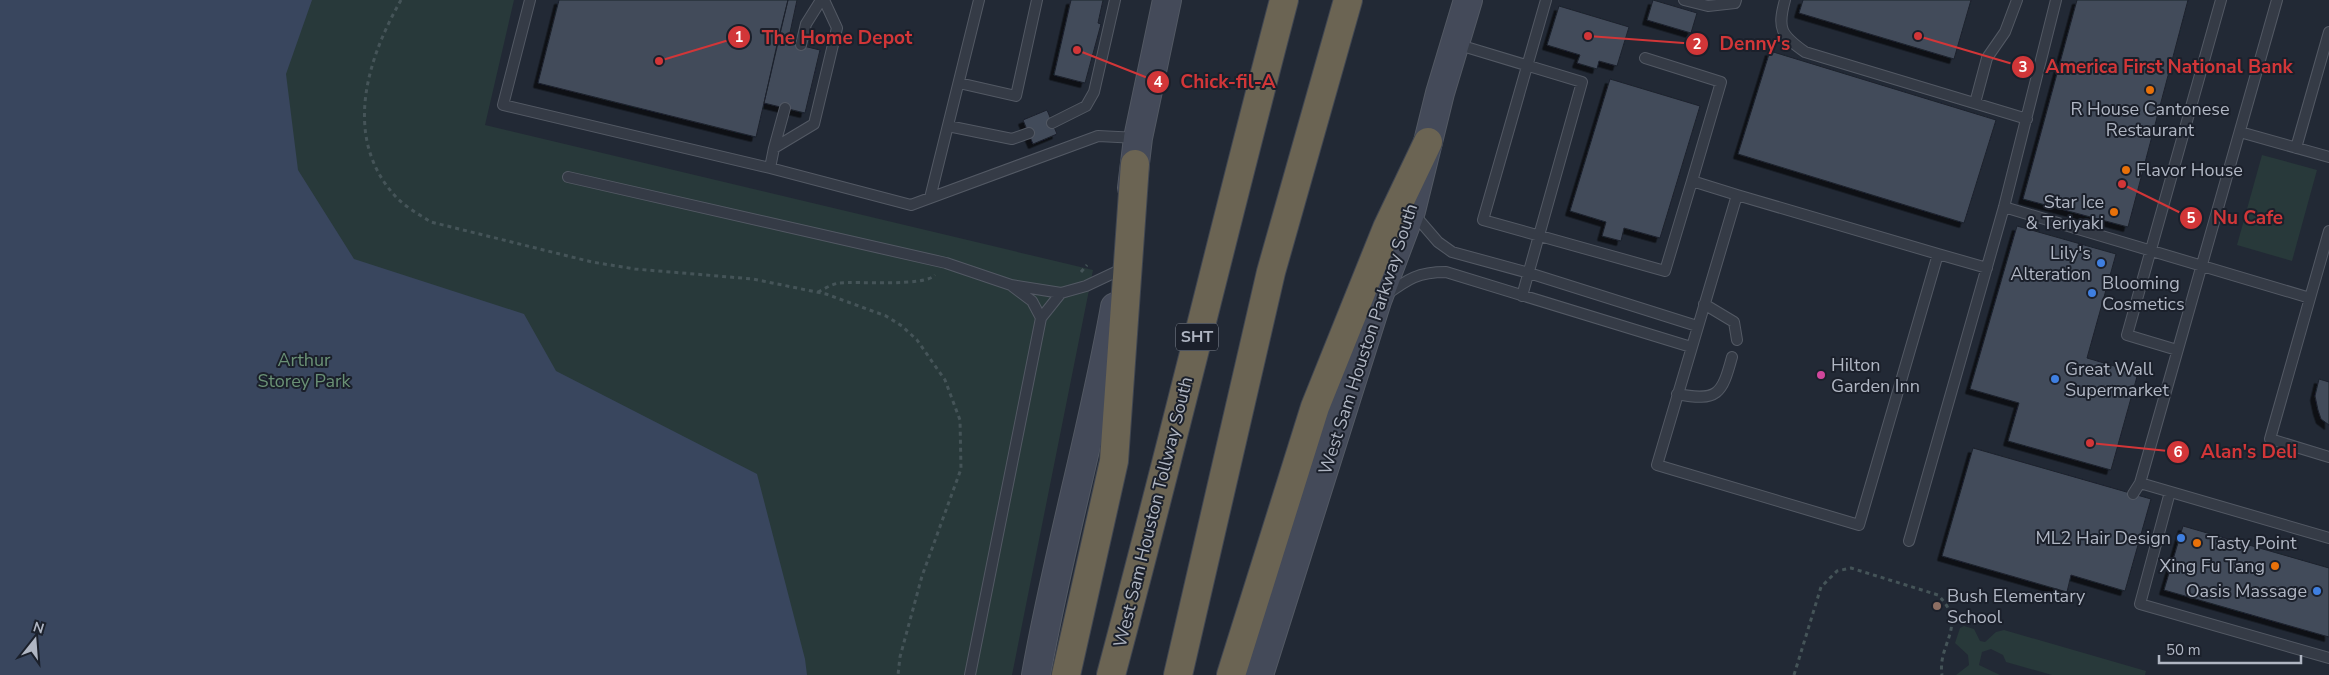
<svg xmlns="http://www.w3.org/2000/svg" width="2329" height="675" viewBox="0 0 2329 675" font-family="'Nunito Sans',sans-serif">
<defs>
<filter id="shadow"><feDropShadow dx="-4.5" dy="4.5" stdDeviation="0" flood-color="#0009"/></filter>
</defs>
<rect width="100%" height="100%" fill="#222935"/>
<path fill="#28393a" d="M0 0H514L485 125 1093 270 1012 675H0Z
M2262 155 2317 170 2292 261 2237 245Z
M1964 626 1974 629 1980 641 1985 642 1996 632 2004 630 2146 671 2145 675H2052L2006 662 2003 655 1991 649 1982 652 1979 665 2000 675H1956L1969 665 1968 655 1955 643 1960 628Z"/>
<path fill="#39465e" d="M0 0H312L286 74 298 170 354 259 524 314 556 371 757 474 805 659 807 675H0Z"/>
<path fill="#434c5a" stroke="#1d222d" filter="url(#shadow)" d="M559 0H788L756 137 538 83Z
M788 0H797L788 42 778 40Z
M1071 0H1103L1098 23 1101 24 1085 83 1054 75Z
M1653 0 1697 13 1691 33 1647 20Z
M1803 0H1971L1954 59 1799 13Z
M2077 0H2188L2128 227 2023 199Z
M1559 6 1629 27 1617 66 1599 61 1597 69 1577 63 1580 55 1547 45Z
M778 40 820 50 805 113 764 103Z
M1770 51 1996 120 1964 223 1738 154Z
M1610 79 1700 106 1660 238 1624 228 1621 241 1602 236 1606 222 1570 211Z
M1047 110 1057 134 1033 144 1023 120Z
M2017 226 2116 254 2087 358 2138 373 2111 470 2008 441 2019 403 1970 389Z
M2319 379 2329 382V425L2321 419 2318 410 2315 396Z
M1973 448 2151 499 2125 591 2071 575 2067 592 1942 556Z
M2183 526 2329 568V637L2164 590Z"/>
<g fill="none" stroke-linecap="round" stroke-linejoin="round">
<g stroke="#535964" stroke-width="12">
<path id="service" d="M530 0 503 105 770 168
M824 0 837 28 814 124 774 148 770 168 911 205 1098 136 1138 138
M1546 0 1483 220 1665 271 1692 181 1737 195
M1684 0 1708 6 1735 3 1736 0
M1785 0C1777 29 1781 35 1805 52L2027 119
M2277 0 2140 483 2329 538
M1456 44 1582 82 1522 296
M801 45 806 24 821 0
M1645 58 1721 82 1692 181
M959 83 1016 96 1037 0
M1975 103 1987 58 2005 32 2017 0
M1052 123 1086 106 1094 92 1115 0
M948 126 1012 139 1029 133
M2240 132 2329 157
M774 148 785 108
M2296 148 2329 32
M568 177 946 263 1011 285 1061 293 1086 286 1122 269
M930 198 979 0
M2004 207 2310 298
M1413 213 1438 242 1452 252 1529 273 1697 326
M2329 231 2270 439 2329 457
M1938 254 1737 195 1657 465 1859 525 1938 254 1987 268
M1012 286 1032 301 1041 318
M1386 295C1408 279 1418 272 1446 272L1691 347
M1704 304 1734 322 1737 340
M2177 350 2127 335 2221 0
M1677 394C1718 402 1722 394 1732 357
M2170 492 2140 604 2329 658
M2133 494 2140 483
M1909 541 2004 207 2056 0
M970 675 1041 318 1061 293"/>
</g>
<g stroke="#535964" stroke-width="30">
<path id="secondary" d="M1132 188 1138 138 1167 0
M1036 675C1058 551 1093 431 1115 307
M1259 675 1377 301 1411 211 1440 93 1468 0"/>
</g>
<g stroke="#404651" stroke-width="30">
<path id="motorway" d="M1066 675 1114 461 1135 164
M1111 675C1171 451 1225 225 1284 0
M1178 675 1271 272 1348 0
M1231 675 1315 407 1387 228 1428 142"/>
</g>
<path stroke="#455458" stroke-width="3" stroke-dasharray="4 4" stroke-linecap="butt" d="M401 0C366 61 342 140 397 198 407 208 420 215 431 222L592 262 635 269 753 279 826 294 886 316 902 326 917 340 945 380 960 420 961 469 922 576 900 657 898 675
M1081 272 1087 265
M818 292C824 289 832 284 839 283 857 281 925 287 935 275
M1794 675 1821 587 1837 571 1851 568 1938 595C1969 626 1937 643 1942 675"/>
<use href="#service" stroke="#353b46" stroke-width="10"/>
<use href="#secondary" stroke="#444a59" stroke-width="28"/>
<use href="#motorway" stroke="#6b6453" stroke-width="28"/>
</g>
<g fill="#e8710a" stroke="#1b202b" stroke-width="2">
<circle cx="2150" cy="90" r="5"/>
<circle cx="2126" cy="170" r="5"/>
<circle cx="2114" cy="212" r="5"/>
<circle cx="2197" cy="543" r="5"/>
<circle cx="2275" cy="566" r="5"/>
</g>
<g fill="#3f7fe0" stroke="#1b202b" stroke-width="2">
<circle cx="2101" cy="263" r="5"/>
<circle cx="2092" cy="293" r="5"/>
<circle cx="2055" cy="379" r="5"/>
<circle cx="2181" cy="538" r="5"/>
<circle cx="2317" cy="591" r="5"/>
</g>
<circle fill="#d1479c" stroke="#1b202b" stroke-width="2" cx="1821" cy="375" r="5"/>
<circle fill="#8d6e63" stroke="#1b202b" stroke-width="2" cx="1937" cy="606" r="5"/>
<g text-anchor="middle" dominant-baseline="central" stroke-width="4" stroke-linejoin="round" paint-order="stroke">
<rect fill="#1b202b" stroke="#838995" stroke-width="1" x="1176" y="323.5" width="42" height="27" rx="4"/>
<g font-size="16" font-weight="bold" fill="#b0b6c3">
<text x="1197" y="337">SHT</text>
</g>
<g font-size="18" fill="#b0b6c3" stroke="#1b202b" text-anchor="start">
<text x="2150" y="109" text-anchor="middle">R House Cantonese<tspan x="2150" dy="21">Restaurant</tspan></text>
<text x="2136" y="170">Flavor House</text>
<text x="2104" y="202" text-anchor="end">Star Ice<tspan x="2104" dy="21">&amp; Teriyaki</tspan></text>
<text x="2091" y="253" text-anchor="end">Lily's<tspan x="2091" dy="21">Alteration</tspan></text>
<text x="2102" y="283">Blooming<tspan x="2102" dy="21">Cosmetics</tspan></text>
<text x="1831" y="365">Hilton<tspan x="1831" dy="21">Garden Inn</tspan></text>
<text x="2065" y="369">Great Wall<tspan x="2065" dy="21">Supermarket</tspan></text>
<text x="2171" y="538" text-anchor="end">ML2 Hair Design</text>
<text x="2207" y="543">Tasty Point</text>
<text x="2265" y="566" text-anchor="end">Xing Fu Tang</text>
<text x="2307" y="591" text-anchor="end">Oasis Massage</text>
<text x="1947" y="596">Bush Elementary<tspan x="1947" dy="21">School</tspan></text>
</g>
<g font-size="18" fill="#b0b6c3" stroke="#1b202b">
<text transform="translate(1368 339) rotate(-72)">West Sam Houston Parkway South</text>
<text transform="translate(1153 512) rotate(-76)">West Sam Houston Tollway South</text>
</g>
<g font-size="18" fill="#6a9175" stroke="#1b202b">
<text x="304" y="360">Arthur<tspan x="304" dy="21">Storey Park</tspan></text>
</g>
</g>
<path fill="none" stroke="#d23638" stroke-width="2" d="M659 61L739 37M1588 36L1697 44M1918 36L2023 67M1077 50L1158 82M2122 184L2191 218M2090 443L2178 452"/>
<g fill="#d23638" stroke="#1b202b" stroke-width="2">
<circle cx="659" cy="61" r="5"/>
<circle cx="1588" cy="36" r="5"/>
<circle cx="1918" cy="36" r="5"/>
<circle cx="1077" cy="50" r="5"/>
<circle cx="2122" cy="184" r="5"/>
<circle cx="2090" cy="443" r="5"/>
<circle cx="739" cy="37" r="12"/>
<circle cx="1697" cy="44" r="12"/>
<circle cx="2023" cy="67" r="12"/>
<circle cx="1158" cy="82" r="12"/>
<circle cx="2191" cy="218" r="12"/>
<circle cx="2178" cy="452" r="12"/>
</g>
<g font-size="15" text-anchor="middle" font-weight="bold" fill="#fff">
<text x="739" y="42">1</text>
<text x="1697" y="49">2</text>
<text x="2023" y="72">3</text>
<text x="1158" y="87">4</text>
<text x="2191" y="223">5</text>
<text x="2178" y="457">6</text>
</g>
<g font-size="19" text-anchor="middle" font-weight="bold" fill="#d23638" stroke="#1b202b" stroke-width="4" stroke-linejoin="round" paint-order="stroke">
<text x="837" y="44">The Home Depot</text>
<text x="1755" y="50">Denny's</text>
<text x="2169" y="73">America First National Bank</text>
<text x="1228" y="88">Chick-fil-A</text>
<text x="2248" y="224">Nu Cafe</text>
<text x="2249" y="458">Alan's Deli</text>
</g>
<g transform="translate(35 640) rotate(17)" stroke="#1b202b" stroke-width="4" paint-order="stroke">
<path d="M0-4L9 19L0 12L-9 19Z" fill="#b0b6c3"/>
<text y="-8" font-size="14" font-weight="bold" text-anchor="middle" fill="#b0b6c3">N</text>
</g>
<path d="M2159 655v8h142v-8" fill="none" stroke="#b0b6c3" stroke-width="2.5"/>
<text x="2166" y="655" font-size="15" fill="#b0b6c3" stroke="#1b202b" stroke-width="4" paint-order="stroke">50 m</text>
</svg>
